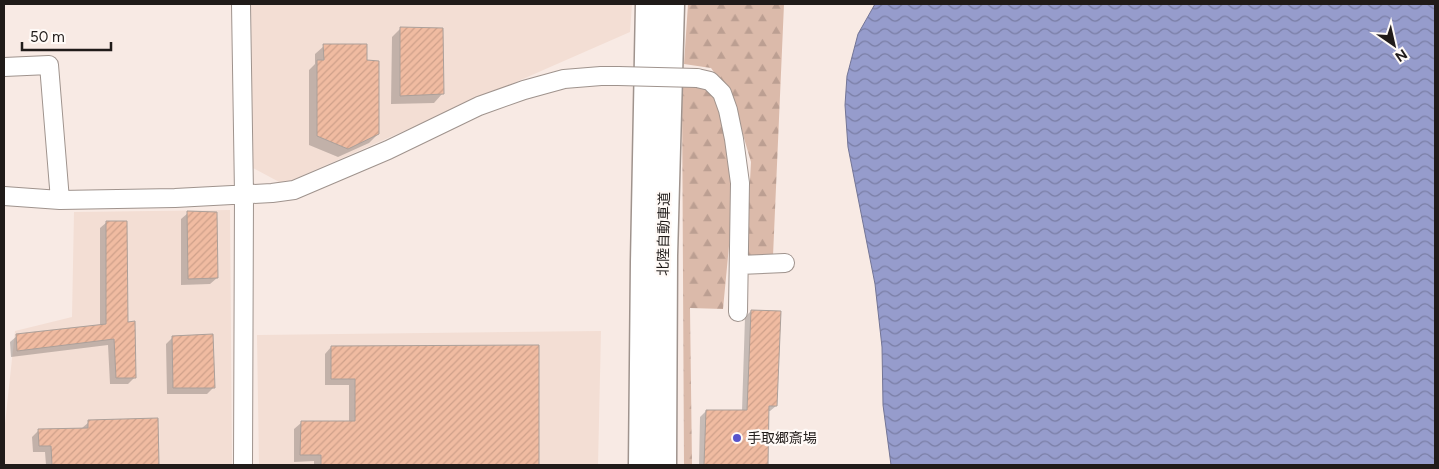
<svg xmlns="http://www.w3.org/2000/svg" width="1439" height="469" viewBox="0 0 1439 469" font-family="Figtree,'Noto Sans JP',sans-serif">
<defs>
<pattern id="forest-firs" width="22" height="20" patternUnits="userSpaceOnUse" patternTransform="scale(1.25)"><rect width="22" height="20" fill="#dbbaaa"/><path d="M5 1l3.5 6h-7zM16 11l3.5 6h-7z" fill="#bc9f92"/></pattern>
<pattern id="water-waves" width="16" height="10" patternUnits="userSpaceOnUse" patternTransform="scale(1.25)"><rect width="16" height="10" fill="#969ccc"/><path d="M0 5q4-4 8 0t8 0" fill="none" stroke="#7a7ea5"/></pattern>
<pattern id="building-hatch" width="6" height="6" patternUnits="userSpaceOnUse" patternTransform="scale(1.25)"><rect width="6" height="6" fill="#f0bba1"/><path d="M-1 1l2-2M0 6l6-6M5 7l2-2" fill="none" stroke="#cea08a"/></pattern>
</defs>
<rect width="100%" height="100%" fill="#f8eae4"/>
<path fill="#f3ded4" d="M251 4H632L630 32 283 184 253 168Z
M230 210 232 465H4V433L15 331 72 317 74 212Z
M601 331 598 465H259L257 335Z"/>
<path fill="url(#forest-firs)" d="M688 4H784L773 256 746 255 751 162 732 97 711 68 684 64Z
M698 84 712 90 721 106 735 183 723 309 690 308 692 465H684L682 85Z"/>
<path fill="url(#water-waves)" stroke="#737596" d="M875 4H1435V465H891L883 405 882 347 875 284 848 147 845 105 847 76 858 34Z"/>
<path fill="#0003" d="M400 29 442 94 434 103 391 104 392 37Z
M324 46 366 61 378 134 369 143 338 157 309 145V70L315 64V54Z
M188 213 217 278 210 284 181 285V219Z
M107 222 127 323 135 377 128 384H110L108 345 11 357 10 342 17 336 100 326V228Z
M751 311 776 406 770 411H768L767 465H699L700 417 706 411H742L745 317Z
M173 337 213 388 207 394H167L166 344Z
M331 347H538V465H314V461L294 462V429L301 423 349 422V385H325V354Z
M156 420 157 465H46L45 452H33L32 437 38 431 82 428 89 422Z"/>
<path fill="url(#building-hatch)" stroke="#aca09a" d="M400 27 443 28 444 94 400 96Z
M323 44H367V60L379 61V134L348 149 317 136V60H324Z
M187 211 217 212 218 278 188 279Z
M106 221H127L128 322 135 321 136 378H116L114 339 17 351 16 334 106 324Z
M751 310 781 311 777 406H769L768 465H704L706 410H747Z
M213 334 215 388H173L172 336Z
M539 345V465H321V455H300L301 421H355V379H331V346Z
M158 418 159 465H52L51 446H39L38 429 88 428V420Z"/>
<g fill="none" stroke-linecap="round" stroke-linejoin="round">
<g stroke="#9f938d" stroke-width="20">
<path id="minor" d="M241 4 244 194 243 465
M4 67 49 65 60 200
M697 78 710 81 722 93 728 110 734 139 740 183 738 312
M4 196 60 200 175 198 272 193 294 190 388 150 479 106 524 90 564 79 601 76H618
M739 265 785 263"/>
</g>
<g stroke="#9f938d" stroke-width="29">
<path id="highway" d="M642 465 644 262 649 4
M663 465 664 256 671 4"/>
</g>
<use href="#minor" stroke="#fff" stroke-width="18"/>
<use href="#highway" stroke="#fff" stroke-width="26"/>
<g stroke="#9f938d" stroke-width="20" stroke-linecap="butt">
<path id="minor-bridge" d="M618 76 697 78"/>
</g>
<use href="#minor-bridge" stroke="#fff" stroke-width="18"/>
</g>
<circle fill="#5754cc" stroke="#fffaf7" stroke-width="2" cx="737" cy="438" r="5"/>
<g text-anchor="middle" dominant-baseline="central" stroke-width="4.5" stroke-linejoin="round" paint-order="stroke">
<g font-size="14" fill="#201b19" stroke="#fffaf7">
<text transform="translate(664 234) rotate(-89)">北陸自動車道</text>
</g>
<g font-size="14" fill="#201b19" stroke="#fffaf7" text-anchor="start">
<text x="747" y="438">手取郷斎場</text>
</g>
</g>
<rect width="1439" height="469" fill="none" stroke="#201b19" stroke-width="10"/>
<g transform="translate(1394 45) rotate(146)" stroke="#fffaf7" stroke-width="4" paint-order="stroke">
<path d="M0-4L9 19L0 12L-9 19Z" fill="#201b19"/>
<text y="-8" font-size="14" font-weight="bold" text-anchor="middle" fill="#201b19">N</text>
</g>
<path d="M22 42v8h89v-8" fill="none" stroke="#201b19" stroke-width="2.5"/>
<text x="30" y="42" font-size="15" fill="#201b19" stroke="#fffaf7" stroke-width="4" paint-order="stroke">50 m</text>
</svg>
